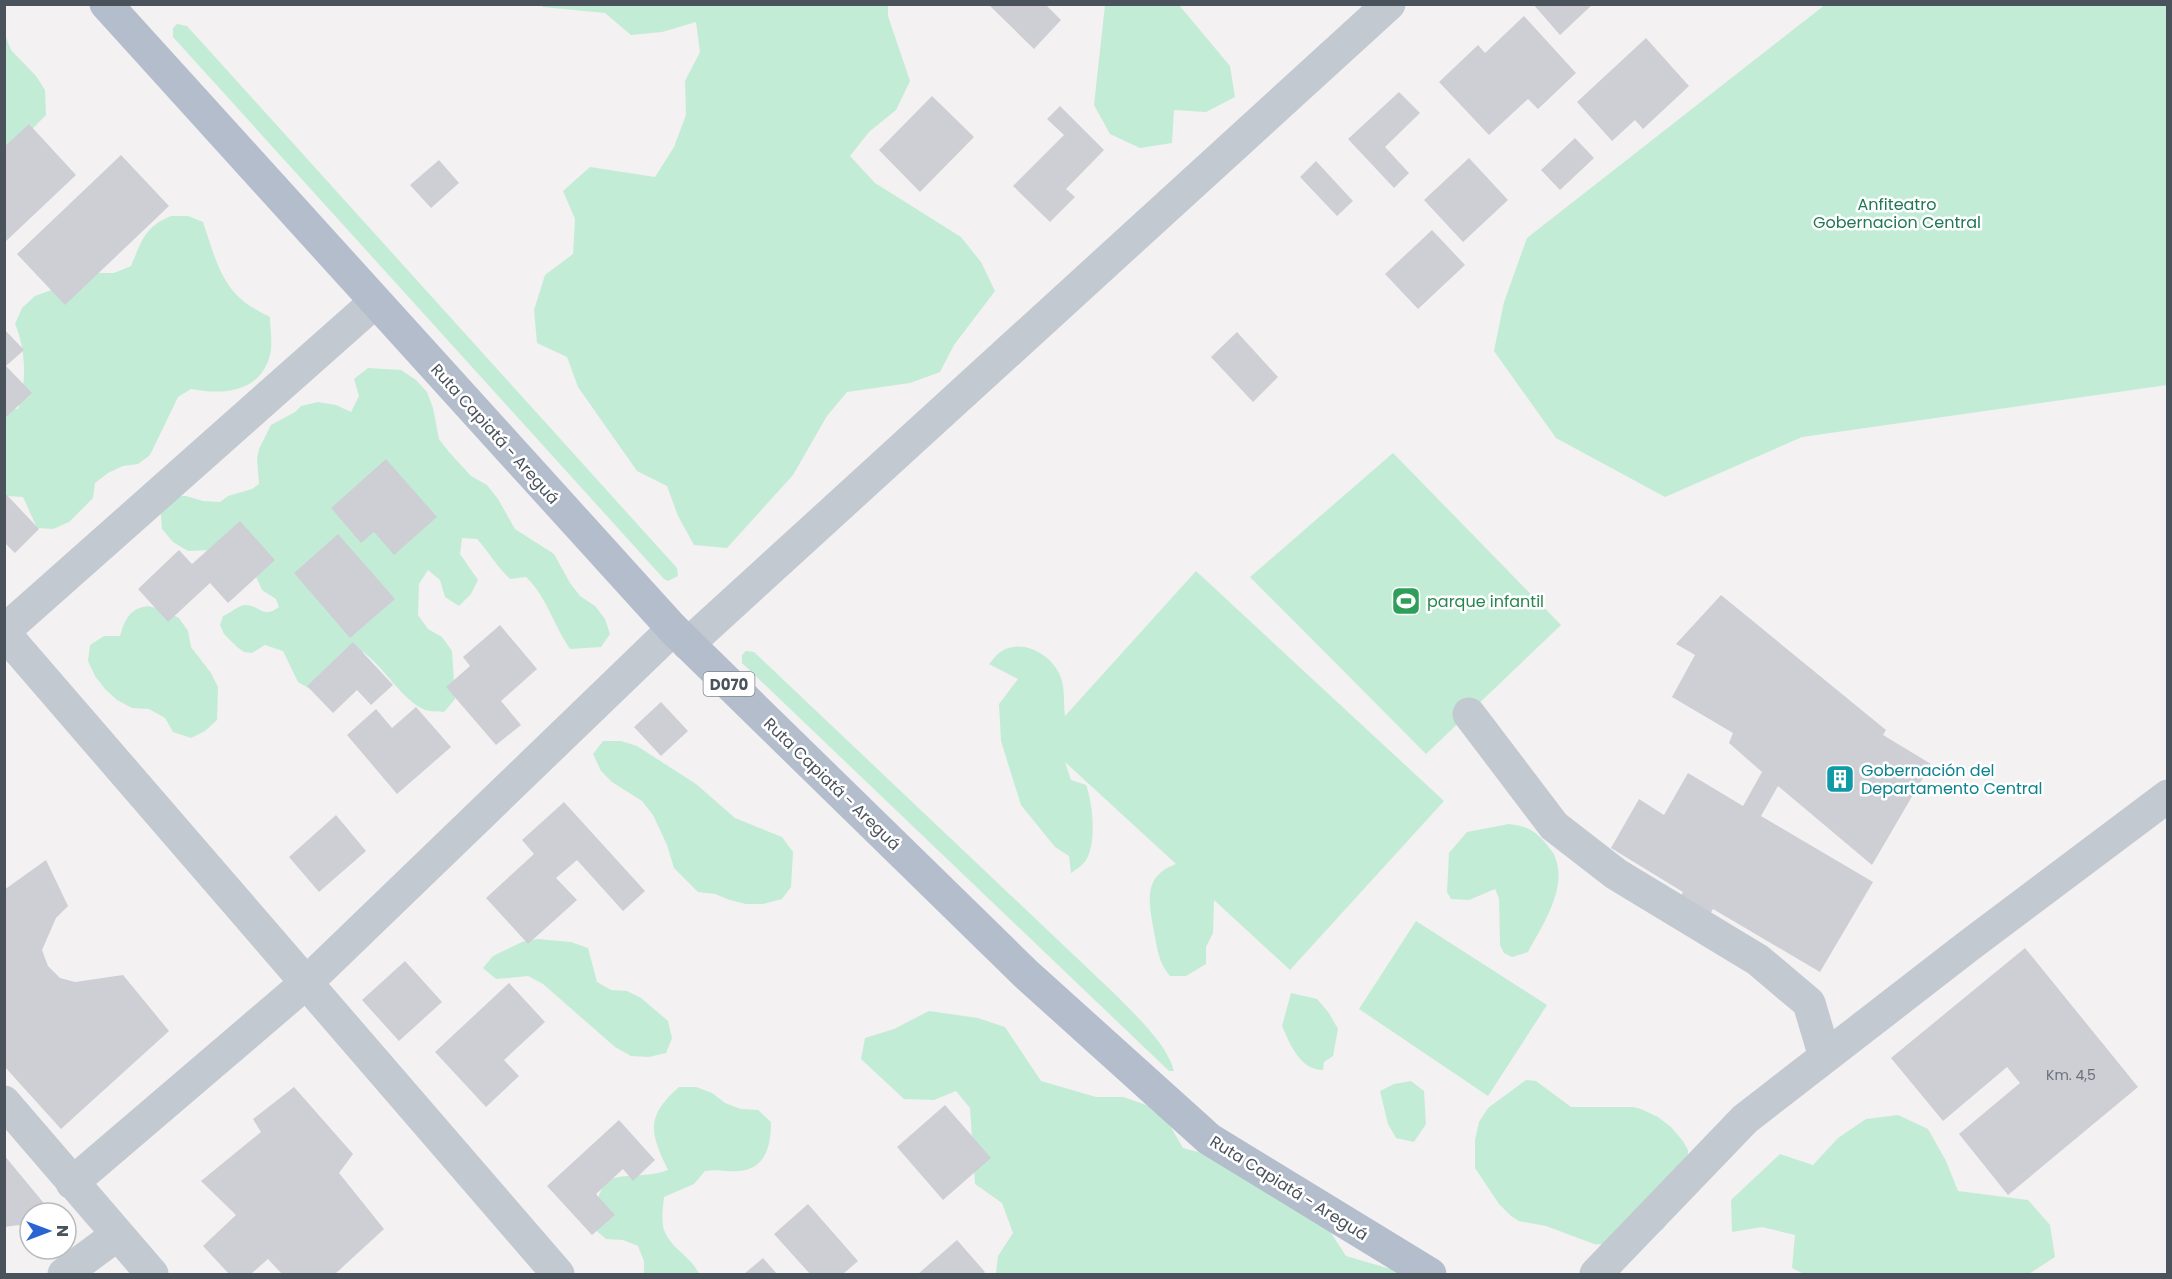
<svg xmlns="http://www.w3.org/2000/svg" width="2172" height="1279" viewBox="0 0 2172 1279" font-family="Poppins,sans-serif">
<rect width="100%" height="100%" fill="#f3f1f1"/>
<path fill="#c3ecd7" d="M1826 4 2167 5V385L1802 437 1665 497 1556 438 1494 351 1504 302 1527 238Z
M541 5H888V16L910 81 896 110 869 132 850 156 875 183 961 237 981 262 995 291 954 345 940 372 910 383 847 392 827 416 793 475 727 548 694 545 678 516 667 486 637 471 578 387 567 357 537 343 534 310 545 275 573 254 575 219 563 191 590 167 655 177 674 147 686 115 685 81 700 52 696 22 662 32 631 35 605 13 543 7Z
M1105 5H1179L1230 66 1235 97 1206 112 1174 110 1172 143 1140 148 1110 134 1094 105Z
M177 24 187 26 677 568 678 576 668 581 664 579 173 37V28Z
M4 32 11 50 36 76 45 90 46 115 4 158Z
M171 216H188L203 222C212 248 219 280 241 299 249 307 261 312 270 317 270 329 273 344 270 355 260 393 223 395 191 389L178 397 150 455 138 464 123 466 108 473 95 483 93 498 69 522 53 529 37 528 23 497 5 496V409H18C27 383 26 349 15 324L22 308 35 296 98 273H114L131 266C142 241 144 227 171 216Z
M368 368 401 370 416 380 427 392 433 408 439 439 449 452 471 476 487 485 498 499 515 529 554 554 570 583 580 596 595 606 605 619 610 634 601 647 570 649C554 626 547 597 526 577L510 579C497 567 489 552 477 539L462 538 460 554 478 580 471 594 459 606 445 597 440 580 428 570 419 584 418 615 428 629 442 637 452 651 455 699 444 712C439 711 431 712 425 710 402 700 384 667 363 652L342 678 312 690 298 682 283 651 265 645 252 653 244 652 237 647 224 634 220 625 223 616C231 613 238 605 246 605 261 606 263 619 279 607L276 599 262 590 254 572 212 550 188 551 173 542 162 529 160 503 177 496H186L203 501 220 502 228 496 252 489 259 484 257 458 259 449 271 425 295 412 301 406 318 402 336 405 351 412 359 396 354 379Z
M1393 453 1561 625 1426 754 1250 577Z
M1196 571 1444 801 1290 970 1214 900 1213 933 1206 947V964L1186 976H1170C1158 961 1158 951 1154 932 1149 903 1142 876 1176 864L1065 762 1071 780 1086 785C1093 803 1098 849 1083 864 1080 867 1075 870 1071 873L1069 856 1055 847 1021 805 1001 741 999 704 1018 679 989 664C992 661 995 656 999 653 1020 637 1049 653 1059 673 1066 687 1063 702 1065 716Z
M148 606 164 610 179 618 188 631 191 647 211 673 218 687 217 720 205 731 191 738 173 732 165 718 149 709 132 708 117 700 105 689 95 676 88 661 90 645 104 636H120C125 619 130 608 148 606Z
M746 651 754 652 1118 997C1137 1017 1167 1044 1174 1071H1169L742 663V655Z
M603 741H621L637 746 696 784 735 818 782 837 793 852 791 887 782 899 763 904H746L730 900 715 894 698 892 674 868 667 845 653 815 642 801 612 782 601 771 593 754Z
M1509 824C1527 826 1536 831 1547 845 1550 849 1554 853 1555 857 1568 888 1542 926 1528 952L1512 957 1504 953 1500 945 1499 898 1495 889 1469 900 1451 899 1447 892 1449 853 1467 832Z
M1416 921 1547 1005 1488 1096 1359 1009Z
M537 939 571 942 588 948 597 982 611 990 627 991 641 998 668 1021 672 1038 666 1053 649 1057 631 1056 615 1047 543 984 528 976 496 979 483 968 493 956 522 942Z
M1291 993 1317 999 1329 1013 1338 1029 1333 1056 1324 1062 1323 1070C1300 1070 1290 1044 1282 1026Z
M929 1011 978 1018 1005 1027 1041 1081 1096 1097H1123L1161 1110 1183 1148 1224 1159 1306 1194 1346 1256 1394 1270 1398 1274H996L998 1256 1013 1233 1002 1203 975 1184 970 1108 956 1091 934 1100 904 1099 861 1059 865 1038 894 1029Z
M1526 1080 1536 1081 1571 1107H1633L1641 1109 1658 1117 1671 1127 1683 1141 1688 1150V1193L1663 1229 1640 1246 1594 1244 1546 1226 1519 1221 1511 1216 1499 1204 1475 1168V1140L1479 1122 1488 1108Z
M1411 1081 1424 1091 1426 1124 1414 1142 1396 1138 1388 1124 1380 1091 1394 1084Z
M679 1087H696L712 1093 725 1103 741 1109 758 1110 771 1122C771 1145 766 1170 738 1171 726 1172 719 1169 705 1171L694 1184 664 1197C663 1207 661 1221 664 1230 671 1249 692 1257 699 1274H644V1261L638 1246 623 1240 606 1239 593 1228 599 1195 606 1180C628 1173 647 1178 668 1170 650 1133 645 1117 679 1087Z
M1898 1115 1928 1129 1946 1161 1958 1191 2028 1200 2050 1225 2055 1257 2029 1274H1804L1792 1268 1795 1235 1762 1227 1732 1232 1731 1200 1780 1154 1813 1165 1838 1138 1866 1119Z"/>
<path fill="#cecfd4" d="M991 4H1045L1061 20 1034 49 990 6Z
M1533 4H1593L1560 35Z
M1524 16 1576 73 1538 109 1528 99 1489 135 1439 82 1478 45 1485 53Z
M1646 38 1689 86 1643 129 1635 120 1612 141 1577 102Z
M1399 92 1420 113 1385 147 1409 173 1394 188 1348 139Z
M932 96 974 137 920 192 879 150Z
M1060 106 1104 150 1066 189 1075 197 1050 222 1013 186 1064 135 1047 119Z
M29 124 76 175 4 243V147Z
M1575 138 1594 158 1560 190 1541 170Z
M121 155 169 206 65 305 17 254Z
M1469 158 1508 200 1463 242 1424 200Z
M439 160 459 183 431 208 410 185Z
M1316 161 1353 201 1337 216 1300 177Z
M1432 230 1465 265 1418 309 1385 274Z
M4 329 24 350 6 366 32 393 4 419Z
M1237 332 1278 377 1253 402 1211 357Z
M386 459 437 517 394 555 374 532 361 543 331 508Z
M4 492 39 529 15 553 4 542Z
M240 521 275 560 228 603 210 583 168 622 138 589 179 550 192 564Z
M338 534 395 599 350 638 294 573Z
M1721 595 1886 730 1883 735 1931 764 1872 865 1778 786 1761 816 1873 882 1820 972 1713 909 1695 939 1666 922 1683 892 1611 848 1639 799 1664 815 1688 773 1743 806 1762 772 1729 743 1733 733 1672 697 1695 655 1676 644Z
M500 625 537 669 501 701 521 725 496 745 446 687 470 666 463 657Z
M353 642 393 685 371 705 357 690 333 713 307 686Z
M661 702 688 731 661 756 634 727Z
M416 707 451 747 397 794 347 735 376 709 392 728Z
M564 802 645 891 623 911 577 860 556 878 577 900 528 944 486 898 534 854 522 840Z
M336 815 366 851 319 892 289 857Z
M46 860 68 906 56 918 42 950 48 966 60 978 75 982 123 975 169 1031 61 1129 4 1066V890Z
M2025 948 2138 1087 2008 1195 1959 1134 2020 1083 2007 1067 1943 1121 1891 1058Z
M405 961 442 1002 399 1041 362 1000Z
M509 983 545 1022 504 1060 519 1076 486 1107 435 1052Z
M294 1087 353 1154 339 1173 384 1229 335 1274H282L268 1259 251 1274H229L203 1246 236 1215 201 1181 261 1132 253 1119Z
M945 1105 991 1158 943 1200 897 1147Z
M619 1120 655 1160 633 1181 623 1169 596 1194 615 1215 592 1235 547 1186Z
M4 1155 52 1213H30V1236L19 1225 4 1227Z
M808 1204 858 1261 843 1274H810L774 1234Z
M957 1240 985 1272 983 1274H918Z
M763 1258 777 1274H744Z"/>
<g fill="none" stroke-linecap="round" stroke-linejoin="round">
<path stroke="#c2c9d1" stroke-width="33" d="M4 631 375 302
M4 633 558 1274
M688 644 1389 4
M1469 714 1554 826 1616 874 1758 960 1809 1003 1825 1057
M4 1102 152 1274
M72 1183 306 983 673 629
M64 1274 117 1235
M1596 1274 1745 1119 1967 947 2168 796"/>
<path stroke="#b3bdcc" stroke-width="33" d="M106 4 673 629 1026 974 1209 1139 1430 1274"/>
</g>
<defs>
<g id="stadium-square" transform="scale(1.5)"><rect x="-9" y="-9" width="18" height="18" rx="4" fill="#2e9e5b" stroke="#fff"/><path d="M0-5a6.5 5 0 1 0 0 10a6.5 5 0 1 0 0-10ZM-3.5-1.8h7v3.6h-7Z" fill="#fff"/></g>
<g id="building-square" transform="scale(1.5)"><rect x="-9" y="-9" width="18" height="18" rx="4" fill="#0f9aa8" stroke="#fff"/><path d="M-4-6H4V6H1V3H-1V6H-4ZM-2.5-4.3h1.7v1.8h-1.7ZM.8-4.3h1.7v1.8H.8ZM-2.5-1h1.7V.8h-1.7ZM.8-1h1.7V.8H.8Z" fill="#fff"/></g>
</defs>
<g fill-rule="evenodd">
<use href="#stadium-square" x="1406" y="601"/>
<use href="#building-square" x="1840" y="779"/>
</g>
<g text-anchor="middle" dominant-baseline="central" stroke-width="5" stroke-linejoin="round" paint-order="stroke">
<g font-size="14" fill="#6b717a">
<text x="2071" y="1075">Km. 4,5</text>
</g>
<rect fill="#fff" stroke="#80868d" stroke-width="1.5" x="703.5" y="672" width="51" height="24" rx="4.5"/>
<g font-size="15" font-weight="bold" fill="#4a525c">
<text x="729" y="684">D070</text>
</g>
<g font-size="16" fill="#207854" stroke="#fff">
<text x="1897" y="204">Anfiteatro<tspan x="1897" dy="18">Gobernacion Central</tspan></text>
</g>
<g font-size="16" fill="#4a525c" stroke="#fff">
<text transform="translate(495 434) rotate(48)">Ruta Capiatá - Areguá</text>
<text transform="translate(832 784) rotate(44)">Ruta Capiatá - Areguá</text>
<text transform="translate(1289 1188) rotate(32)">Ruta Capiatá - Areguá</text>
</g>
<g font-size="16" fill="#27864d" stroke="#fff" text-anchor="start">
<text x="1427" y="601">parque infantil</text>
</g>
<g font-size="16" fill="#0d838f" stroke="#fff" text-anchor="start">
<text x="1861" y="770">Gobernación del<tspan x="1861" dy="18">Departamento Central</tspan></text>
</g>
</g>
<rect width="2172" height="1279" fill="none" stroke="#4a525c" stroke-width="12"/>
<g transform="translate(48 1231) rotate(90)"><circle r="28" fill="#ffffff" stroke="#b7babe" stroke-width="1.5"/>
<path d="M0-4.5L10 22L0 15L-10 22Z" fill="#2a64d3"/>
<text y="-9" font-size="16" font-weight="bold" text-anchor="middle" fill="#4a525c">N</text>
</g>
</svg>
